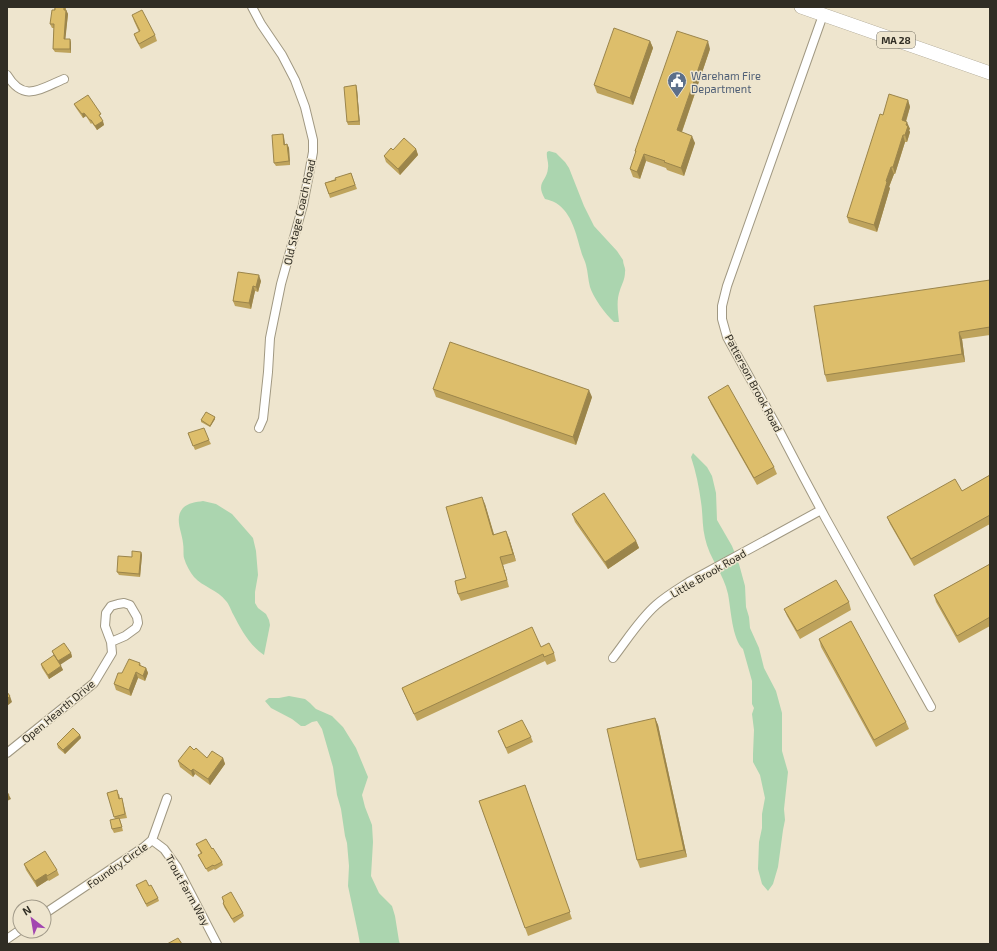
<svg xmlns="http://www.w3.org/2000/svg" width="997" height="951" viewBox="0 0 997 951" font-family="'Exo 2',sans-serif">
<rect width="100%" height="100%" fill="#eee5ce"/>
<path fill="#abd5af" d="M549 151 556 153 565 162 569 168 584 206 594 226 617 251 623 260C623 265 626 268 625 272 625 279 622 284 620 290 616 301 618 311 619 322H614C605 314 593 297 590 287 588 280 588 272 586 265 585 260 582 256 581 251 576 234 572 213 556 203 553 201 549 200 545 199 535 182 547 182 548 168 549 162 546 158 547 152Z
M693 453 707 467 712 476 716 493 717 520 732 546 736 556V559L739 564 745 586 746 607 749 617 750 628 759 648 764 668 776 691 782 713V751L788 772 784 809 785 820 783 830 778 867 773 884 768 891 762 884 758 869 759 842 762 828V814L765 798 760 775 753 762V754L754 730 752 714 754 708 752 704V681L743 649C732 639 731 609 728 594 724 574 709 558 705 538 702 526 703 514 701 502 699 487 696 472 691 457Z
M203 501 216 504 232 514 253 538 256 551 258 575 255 592V603L258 608 266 614 269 620 270 625 264 655C249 645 241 629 233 614 231 610 229 604 226 601 218 590 203 587 194 577 190 572 186 565 184 558 183 554 184 548 183 543 182 532 174 518 183 508 188 503 196 502 203 501Z
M289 696 305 699 310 703 316 709 332 716 343 727 356 748 368 777 362 795 365 807 372 825 373 842 371 876 379 893 392 906 395 916 399 941 400 944H360L358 933 348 886 349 866 347 843 345 836 341 809 337 795 333 767 322 729 317 721 312 722 305 726H301L292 719 271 708 265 701 269 698H279Z"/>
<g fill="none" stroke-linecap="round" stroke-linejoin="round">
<g stroke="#a09882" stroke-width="10">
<path id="minor" d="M252 7 261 24 282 55 295 80 305 107 313 140V152L309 174 303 205 281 284 270 338 268 372 263 419 259 428
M823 15 727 286 722 306V319L727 337 780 432 803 476 826 519 931 707
M7 75C24 103 40 89 64 79
M613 658C627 640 639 620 656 605 666 596 678 589 689 582L821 510
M7 753 94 683 112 653 111 642 105 626 106 613 111 606 118 604 124 603 130 605 137 617 138 623 136 628 125 636 111 642
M152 840 164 849 177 867 217 944
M44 914 144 847 152 840 167 798
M7 939 20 930"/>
</g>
<g stroke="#a09882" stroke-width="14">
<path id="primary" d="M801 7 990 73"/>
</g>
<use href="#minor" stroke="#fff" stroke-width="8"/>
<use href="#primary" stroke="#fff" stroke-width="13"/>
</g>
<path fill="#bea35c" d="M55 7H66V10L68 14 65 39H70L71 43V53L55 52 53 49 54 28H52L50 24Z
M132 15 155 35 157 41 141 49 136 40 134 34 139 32 134 21Z
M650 41 653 48 633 105 597 93 594 85Z
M710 49 682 132 695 143 684 176 667 170 666 168 646 161 640 179 633 177 630 169 636 153 635 151Z
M356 85 357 89 360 125H348L347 122Z
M908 100 910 107 906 122 910 129 909 130 910 132 907 142H905L895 174H894L889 187 890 188 877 232 849 223 847 217 883 115Z
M74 104 102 118H101L104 125 97 130 92 123 91 124 86 116 83 118 76 108Z
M283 134 284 137 285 145 287 144 289 148 290 165 276 166 274 163Z
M416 149 418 155 400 175 386 162 384 156 393 150Z
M351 173 357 189 330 198 325 183Z
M238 272 261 281 258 292 255 291 251 309 235 306 233 301Z
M990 280V335L962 339 965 362 827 382 825 375Z
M433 389 592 397 576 445 436 397Z
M708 397 774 467 777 474 757 485 711 404Z
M215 417V419L210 427 201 422V420Z
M188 433 209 440 211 444 195 450Z
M990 475V524L914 566 890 524 887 517 962 491Z
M485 504 494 534 509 538 516 561 503 565 509 587 461 601 458 594 466 578Z
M572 514 636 541 639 548 608 569 575 522Z
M141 552 142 555 140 577 119 575 117 572Z
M990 564V626L959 643 936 602 934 595Z
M849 602 851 610 800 639 787 616 784 609Z
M819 639 906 722 909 729 876 747 821 647Z
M541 647 554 653 556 661 547 665 545 661 417 721 405 695 402 688Z
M52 651 71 653 72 657 60 664 63 670 49 679 42 668 41 664 54 656Z
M140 663 141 666 146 668 148 673 145 681 138 678 131 696 116 690 114 684 122 673Z
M655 718 658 725 687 857 640 868 637 860Z
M498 731 531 737 533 742 508 754Z
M80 735 81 738 65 754 58 748 57 744Z
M194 750 207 758H223L225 764 210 785 195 774 193 777 180 767 178 761Z
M525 785 572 919 528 936 479 801Z
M107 793 119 794 120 798 123 802 127 818 120 819 123 831 114 833 112 829 115 819Z
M196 844 212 849 222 862 223 865 215 870 214 869 208 872 200 859 198 855 201 854Z
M24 864 57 870 59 875 49 881 48 880 37 887 26 870Z
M136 885 149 886 158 898 159 901 147 907Z
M222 897 243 913 244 916 234 923 224 907 223 903H224Z"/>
<path fill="#9b854b" d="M66 10 68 14 65 43 64 39Z
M70 39 71 43V53L70 49Z
M650 41 653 48 633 105 630 98Z
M708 41 710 49 680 137 677 130Z
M356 85 357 89 360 125 359 121Z
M908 100 910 107 904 127 902 120Z
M84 113 86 116 83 118 82 114Z
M103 121 104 125 97 130 95 126Z
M907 122 910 129 909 130 910 132 907 142 905 135Z
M283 134 284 137 285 148 284 145Z
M903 135 905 142 895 174 893 167Z
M692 136 695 143 684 176 681 168Z
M287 144 289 148 290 165 289 161Z
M416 149 418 155 400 175 398 169Z
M644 154 646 161 640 179 637 172Z
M891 167 894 174 889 187 890 188 877 232 874 225 886 181Z
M259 275 261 281 258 292 256 287Z
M253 286 255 291 251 309 249 303Z
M959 332 962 339 965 362 962 354Z
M589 390 592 397 576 445 573 437Z
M215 417V419L210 427V426Z
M482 497 485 504 496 542 493 535Z
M506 531 509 538 516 561 513 554Z
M636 541 639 548 608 569 605 562Z
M141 552 142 555 140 577 139 574Z
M500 557 503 565 509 587 507 580Z
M71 653 72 657 60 665 58 661Z
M61 666 63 670 49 679 48 675Z
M146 668 148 673 145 681 143 676Z
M136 672 138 678 131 696 129 690Z
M10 696 12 702 7 706V699Z
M655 718 658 725 687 857 684 850Z
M80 735 81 738 65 754 63 750Z
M223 758 225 764 210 785 208 779Z
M193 769 195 774 193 777 191 771Z
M9 795 11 799 7 801V797Z
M46 874 48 880 37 887 35 881Z"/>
<path fill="#ddbe6b" stroke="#9b854b" d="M55 7H64V10H66L64 39H70V49H53L54 24H50L52 10H55Z
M142 10 155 35 139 44 134 34 140 31 132 15Z
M614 28 650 41 630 98 594 85Z
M677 31 708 41 677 130 692 136 681 168 664 162 665 161 644 154 637 172 630 169 636 151H635Z
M356 85 359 121 347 122 344 87Z
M889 94 908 100 902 120 907 122 906 125 908 126 905 135H903L893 167H891L886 181 887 182 874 225 847 217 880 114 883 115Z
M88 95 101 114 99 115 103 121 95 126 91 120H90L84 113 82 114 74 104Z
M283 134 284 145 287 144 289 161 274 163 272 135Z
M404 138 416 149 398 169 384 156 391 148 393 150Z
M351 173 355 185 329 194 325 183 336 180 335 178Z
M238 272 259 275 256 287 253 286 249 303 233 301Z
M990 280V327L959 332 962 354 825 375 814 306Z
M450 342 589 390 573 437 433 389Z
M728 385 774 467 754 478 708 397Z
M206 412 215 417 210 426 201 420Z
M204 428 209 440 193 446 188 433Z
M990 475V515L911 559 887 517 955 479 962 491Z
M604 493 636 541 605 562 572 514Z
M482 497 493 535 506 531 513 554 500 557 507 580 458 594 455 581 466 578 446 507Z
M132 551 141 552 139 574 117 572 118 556 132 557Z
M990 564V617L957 636 934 595Z
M836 580 849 602 797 631 784 609Z
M851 621 906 722 874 740 819 639Z
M532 627 541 647 549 643 554 653 544 657 543 654 414 714 402 688Z
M64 643 71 653 58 661 52 651Z
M54 655 61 666 48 675 41 664Z
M129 659 140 663 139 665 146 668 143 676 136 672 129 690 114 684 118 673H122Z
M7 692 10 696 7 699Z
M655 718 684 850 637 860 607 729Z
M522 720 531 737 506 748 498 731Z
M73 728 80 735 63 750 57 744Z
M190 746 194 750 196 748 207 758 212 751 223 758 208 779 193 769 191 771 178 761Z
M525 785 570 912 525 928 479 801Z
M117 790 119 799 122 798 125 814 114 817 107 793Z
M7 792 9 795 7 797Z
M119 818 122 827 112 829 110 820Z
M206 839 212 849 213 848 222 862 214 866 213 865 206 869 198 855 202 853 196 844Z
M45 851 57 870 47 876 46 874 35 881 24 864Z
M146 880 149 886 151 885 158 898 146 904 136 885Z
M231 892 243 913 232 919 223 903 224 902 222 897Z
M178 938 182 944H167Z"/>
<defs>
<g id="civic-pin" transform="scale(1)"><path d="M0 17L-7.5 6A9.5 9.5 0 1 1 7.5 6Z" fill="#5c6f8a" stroke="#eee5ce"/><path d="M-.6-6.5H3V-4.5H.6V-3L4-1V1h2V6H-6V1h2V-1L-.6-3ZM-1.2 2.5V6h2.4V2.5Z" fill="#fff"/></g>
</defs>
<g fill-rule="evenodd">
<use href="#civic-pin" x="677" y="81"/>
</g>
<g text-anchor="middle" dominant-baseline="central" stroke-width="3" stroke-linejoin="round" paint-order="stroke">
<rect fill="#eee5ce" stroke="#696457" stroke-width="1" x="877" y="32" width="38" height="16" rx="3"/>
<g font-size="10" font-weight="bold" fill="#302d24">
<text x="896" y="40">MA 28</text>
</g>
<g font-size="11" fill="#4e5e75" stroke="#eee5ce" text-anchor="start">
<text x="691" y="75">Wareham Fire<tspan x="691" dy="13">Department</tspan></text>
</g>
<g font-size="11" fill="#302d24" stroke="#eee5ce">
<text transform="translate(299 212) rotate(-77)">Old Stage Coach Road</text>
<text transform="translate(754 383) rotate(62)">Patterson Brook Road</text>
<text transform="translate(708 573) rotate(-30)">Little Brook Road</text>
<text transform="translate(58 711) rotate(-40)">Open Hearth Drive</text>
<text transform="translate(117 865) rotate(-35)">Foundry Circle</text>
<text transform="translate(188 890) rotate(61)">Trout Farm Way</text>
</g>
</g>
<rect width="997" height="951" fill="none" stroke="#302d24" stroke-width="16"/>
<g transform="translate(32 919) rotate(329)"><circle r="19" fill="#eee5ce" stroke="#a29b8a"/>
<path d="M0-3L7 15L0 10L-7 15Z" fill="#a246b0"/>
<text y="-6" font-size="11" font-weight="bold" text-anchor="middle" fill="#302d24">N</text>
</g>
</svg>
